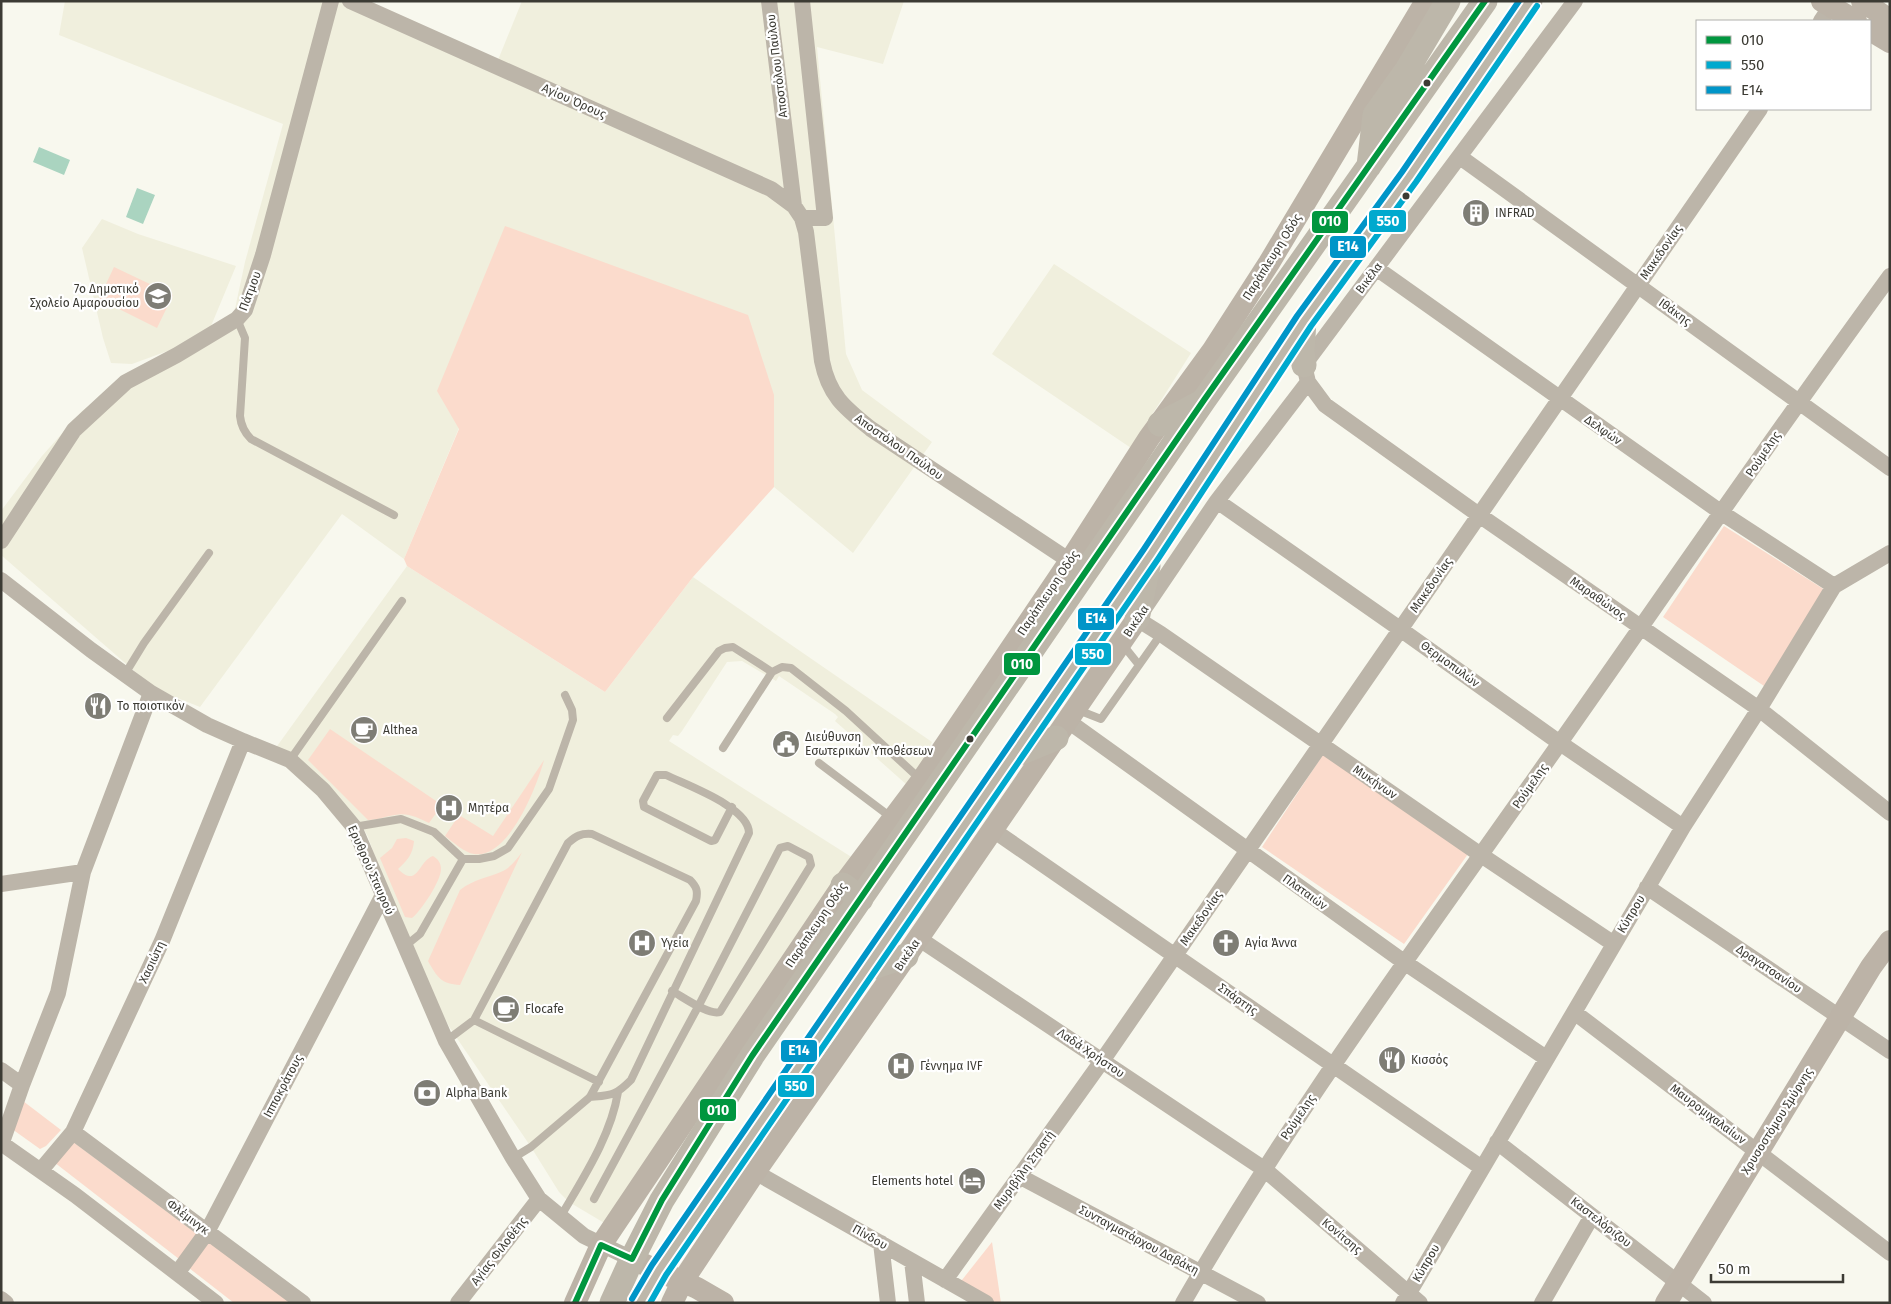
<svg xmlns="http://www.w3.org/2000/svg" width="1891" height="1304" viewBox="0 0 1891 1304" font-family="'Fira Sans',sans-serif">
<rect width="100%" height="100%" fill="#f8f8ee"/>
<path fill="#f0efdd" d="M65 1H365L498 60 522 1H904L883 64 817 47 846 354 862 390 932 442 853 553 774 487V395L459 428 404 559 342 514 200 707 155 689 1 555V511L42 456 82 411 127 379 233 318 245 262 283 124 59 35Z
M102 219 138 234 236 266 211 326 173 349 132 364 111 363 103 338 82 248Z
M1054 264 1191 353 1131 448 992 354Z
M407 566 605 692 693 577 932 742 916 774 907 785 835 721 838 717 835 714 779 676 776 681 742 661 727 662 682 731 678 736 673 735 669 741 853 858 606 1224 569 1202 559 1192 531 1147 450 1028 425 984 397 919 368 837 359 820 314 775 275 749Z"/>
<path fill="#fbdbcc" d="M505 226 748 315 774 395V487L693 577 605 692 407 566 404 559 459 429 437 391Z
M114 267 173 295 157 328 99 299Z
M1724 526 1825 590 1764 686 1663 617Z
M330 729 442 805 429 823C419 818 407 812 395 815 386 816 378 820 368 820L308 760Z
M1324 753 1468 854 1404 944 1262 847Z
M544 760C537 786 509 859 474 854 465 853 453 842 445 836L459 815 493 836Z
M406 838 414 841C413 854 407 861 398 869 418 889 418 861 433 856 438 859 441 863 441 869 441 881 421 911 412 918L405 917 380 858 392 848 397 839Z
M522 852 460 985C441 984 437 977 428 961L460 890C474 879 487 878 503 871 511 867 517 859 522 852Z
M23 1101 61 1130 46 1146 40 1149 12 1129Z
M68 1138 197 1234 179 1259 50 1159Z
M210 1241 291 1303H234L189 1268Z
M992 1242 1001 1303H991L958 1285Z"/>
<path fill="#aad4c0" d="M39 147 70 160 64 175 33 162Z
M137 188 155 195 143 224 126 217Z"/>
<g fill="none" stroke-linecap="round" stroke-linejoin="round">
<path stroke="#bcb5a9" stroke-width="8" d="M237 319 245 338 240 416C241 426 244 432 251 439L394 515
M1123 645 1139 665
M125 674 144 643 209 553
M1078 710 1101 719 1161 634
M667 718 719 651 725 648 733 647 772 672
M723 748 772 672 782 667 791 668 846 711 920 779
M290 760 402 601
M819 763 892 818
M354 827 401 819 434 832 463 859 420 934 404 947
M463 859H479L494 856 508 848 549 789 573 720 572 710 565 695
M474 1020 599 1082
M446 1041 474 1020 568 843C576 836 581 833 592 834L690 880C697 887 698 891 696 901L590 1097 531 1147 513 1158
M590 1097C612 1095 615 1096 631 1080L749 833C749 807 686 785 666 775H657L643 801 644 807 711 841 715 840 732 807
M594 1199 699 1005 780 848 788 846 809 857 811 865 720 1012C709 1016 683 997 672 991
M561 1216C583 1178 611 1136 618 1092"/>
<path stroke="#bcb5a9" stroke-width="16" d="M350 1 771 189 794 206
M769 1 794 206 802 218 806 232 822 361C829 396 845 408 871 429L1070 561
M802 1 825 218H802
M1575 1 1304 365 1308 382 1325 405 1479 515 1759 709 1890 813
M1821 21 1831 6
M1460 157 1890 468
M1376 268 1722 513 1834 586
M1308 382 1217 501 1137 619 1161 634 1481 855 1614 944
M1217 501 1400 629 1560 743 1683 827
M1 541 74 430 126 382 177 355 237 319 245 310 263 255 331 1
M1 580 91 650 151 693 207 725 243 741 290 760 323 790 354 827 446 1041 513 1158 539 1199 584 1236 632 1259
M1068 721 1404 962 1546 1058
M993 830 1482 1168
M1 884 83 872 151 693
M1647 887 1890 1051
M918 938 1264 1169 1420 1303
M1574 1012 1890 1253
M1 1070 22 1085
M73 1132 303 1303
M1497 1142 1704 1303
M1 1143 75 1195 216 1303
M1 1145 22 1085 58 993 83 872
M41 1170 73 1132 162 941 243 741
M755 1172 986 1303
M1019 1176 1258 1303
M881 1243 888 1303
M912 1261 917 1303
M178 1272 207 1232 383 895
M945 1280 1102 1061 1760 109
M1 1299 6 1303
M458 1303 539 1199
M1183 1303C1284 1127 1404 964 1521 798 1644 624 1764 448 1890 276
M1403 1303 1683 827 1759 709 1834 586 1890 553
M1542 1303 1592 1216"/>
<path stroke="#bcb3a7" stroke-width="22" d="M1822 1 1856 21
M1862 1 1890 20
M1870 30 1890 42
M632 1259 697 1288 723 1303
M575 1303 601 1245 613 1227 843 885 922 780 1070 561 1149 438 1213 350 1269 263 1426 1
M672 1303 682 1282 755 1172 906 956 1137 619
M1666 1303 1871 967 1890 941"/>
<path stroke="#bdb7aa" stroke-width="25" d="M1369 166 1375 115 1407 70 1448 1
M1304 321 1302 352 1304 365
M1160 424 1200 403
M1137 619 1148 566
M1012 756 1056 738
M843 885 861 899
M866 969 906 956
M612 1303 632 1259 662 1200 752 1056 1204 400 1485 1
M640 1303 659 1270 1151 554 1304 321 1409 177 1530 1"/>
<g stroke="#fff" stroke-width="10">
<path id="bus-1" d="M575 1303 601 1245 632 1259 662 1200 752 1056 1204 400 1485 1"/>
</g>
<g stroke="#fff" stroke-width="10">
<path id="bus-2" d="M650 1303 666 1275 1158 559 1311 326 1416 182 1537 6"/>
</g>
<g stroke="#fff" stroke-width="10">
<path id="bus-3" d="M632 1299 652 1265 1144 549 1297 316 1402 172 1519 1"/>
</g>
<use href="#bus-1" stroke="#00963f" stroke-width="6"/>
<use href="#bus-2" stroke="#00a9ce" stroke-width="6"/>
<use href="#bus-3" stroke="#0095c8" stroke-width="6"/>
</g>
<defs>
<g id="building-disc" transform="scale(1.4375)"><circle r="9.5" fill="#7e7d75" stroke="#fff"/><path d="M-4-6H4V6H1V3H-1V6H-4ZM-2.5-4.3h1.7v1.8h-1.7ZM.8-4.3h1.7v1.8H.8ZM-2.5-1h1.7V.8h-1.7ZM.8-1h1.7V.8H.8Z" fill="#fff"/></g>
<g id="school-disc" transform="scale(1.4375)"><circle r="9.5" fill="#7e7d75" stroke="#fff"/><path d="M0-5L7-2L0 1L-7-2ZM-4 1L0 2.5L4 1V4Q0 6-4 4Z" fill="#fff"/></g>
<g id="restaurant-disc" transform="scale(1.4375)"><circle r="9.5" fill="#7e7d75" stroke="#fff"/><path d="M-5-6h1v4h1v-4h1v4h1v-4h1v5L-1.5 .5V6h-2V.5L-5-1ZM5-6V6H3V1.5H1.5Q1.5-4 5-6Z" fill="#fff"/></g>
<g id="cafe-disc" transform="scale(1.4375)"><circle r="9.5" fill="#7e7d75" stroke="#fff"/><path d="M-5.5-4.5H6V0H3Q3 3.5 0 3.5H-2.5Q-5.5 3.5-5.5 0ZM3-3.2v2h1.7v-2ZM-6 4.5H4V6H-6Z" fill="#fff"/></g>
<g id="civic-disc" transform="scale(1.4375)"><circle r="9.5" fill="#7e7d75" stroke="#fff"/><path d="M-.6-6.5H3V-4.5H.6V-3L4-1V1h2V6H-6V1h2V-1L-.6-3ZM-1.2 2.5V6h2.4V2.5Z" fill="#fff"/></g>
<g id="hospital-disc" transform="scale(1.4375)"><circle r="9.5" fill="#7e7d75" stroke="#fff"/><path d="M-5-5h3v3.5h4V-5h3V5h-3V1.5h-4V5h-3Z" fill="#fff"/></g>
<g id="church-disc" transform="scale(1.4375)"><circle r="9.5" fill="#7e7d75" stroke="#fff"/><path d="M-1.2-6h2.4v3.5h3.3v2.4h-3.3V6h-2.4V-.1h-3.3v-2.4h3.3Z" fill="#fff"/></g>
<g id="bank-disc" transform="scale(1.4375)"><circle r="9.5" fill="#7e7d75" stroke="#fff"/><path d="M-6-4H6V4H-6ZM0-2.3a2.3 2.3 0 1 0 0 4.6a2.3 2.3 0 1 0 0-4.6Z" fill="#fff"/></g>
<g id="hotel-disc" transform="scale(1.4375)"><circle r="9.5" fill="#7e7d75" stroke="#fff"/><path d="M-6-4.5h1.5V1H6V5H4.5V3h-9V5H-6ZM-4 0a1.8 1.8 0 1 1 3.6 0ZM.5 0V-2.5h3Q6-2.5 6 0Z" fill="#fff"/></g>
</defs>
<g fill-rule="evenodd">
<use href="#building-disc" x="1476" y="213"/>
<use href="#school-disc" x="158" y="296"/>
<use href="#restaurant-disc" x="98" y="706"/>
<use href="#cafe-disc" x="364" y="730"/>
<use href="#civic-disc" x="786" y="744"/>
<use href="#hospital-disc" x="449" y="808"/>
<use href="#hospital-disc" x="642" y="943"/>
<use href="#church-disc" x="1226" y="943"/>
<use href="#cafe-disc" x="506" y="1009"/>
<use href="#restaurant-disc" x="1392" y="1060"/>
<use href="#hospital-disc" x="901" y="1066"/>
<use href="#bank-disc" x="427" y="1093"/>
<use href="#hotel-disc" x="972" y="1181"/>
</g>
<g fill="#3c3b34" stroke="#fff" stroke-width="2">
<circle cx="1427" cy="83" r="4.5"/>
<circle cx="1406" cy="196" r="4.5"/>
<circle cx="970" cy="739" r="4.5"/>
</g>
<g text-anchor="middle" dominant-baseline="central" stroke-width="4.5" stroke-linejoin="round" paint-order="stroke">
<g font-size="12" fill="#3c3b34" stroke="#fff">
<text transform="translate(777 66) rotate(-97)">Αποστόλου Παύλου</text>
<text transform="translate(574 101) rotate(24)">Αγίου Όρους</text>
<text transform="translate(1661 252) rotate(-55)">Μακεδονίας</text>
<text transform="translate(1272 257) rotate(-58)">Παράπλευρη Οδός</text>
<text transform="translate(1369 278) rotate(-53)">Βικέλα</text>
<text transform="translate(250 291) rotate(-69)">Πάτμου</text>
<text transform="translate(1675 312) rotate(36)">Ιθάκης</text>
<text transform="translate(1603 430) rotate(35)">Δελφών</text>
<text transform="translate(899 447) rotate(35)">Αποστόλου Παύλου</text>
<text transform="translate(1763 454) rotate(-56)">Ρούμελης</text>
<text transform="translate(1431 585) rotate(-55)">Μακεδονίας</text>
<text transform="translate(1048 593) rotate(-56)">Παράπλευρη Οδός</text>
<text transform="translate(1598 598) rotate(35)">Μαραθώνος</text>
<text transform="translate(1136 621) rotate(-56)">Βικέλα</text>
<text transform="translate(1450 664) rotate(36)">Θερμοπυλών</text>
<text transform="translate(1375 782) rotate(34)">Μυκήνων</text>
<text transform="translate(1530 786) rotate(-55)">Ρούμελης</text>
<text transform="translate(371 870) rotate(66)">Ερυθρού Σταυρού</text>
<text transform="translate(1305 892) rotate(36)">Πλαταιών</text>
<text transform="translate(1631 914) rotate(-59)">Κύπρου</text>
<text transform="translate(1201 918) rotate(-55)">Μακεδονίας</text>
<text transform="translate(816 925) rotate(-56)">Παράπλευρη Οδός</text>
<text transform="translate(907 955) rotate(-56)">Βικέλα</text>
<text transform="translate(152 962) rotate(-65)">Χασιώτη</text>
<text transform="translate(1769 969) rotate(34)">Δραγατσανίου</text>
<text transform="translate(1238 999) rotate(35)">Σπάρτης</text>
<text transform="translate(1091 1053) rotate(34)">Λαδά Χρήστου</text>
<text transform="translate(283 1086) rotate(-62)">Ιπποκράτους</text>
<text transform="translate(1708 1114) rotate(37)">Μαυρομιχαλαίων</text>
<text transform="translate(1298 1117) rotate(-56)">Ρούμελης</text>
<text transform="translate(1777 1121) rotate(-58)">Χρυσοστόμου Σμύρνης</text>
<text transform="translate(1024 1170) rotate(-54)">Μυριβήλη Στρατή</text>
<text transform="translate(188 1217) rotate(37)">Φλέμινγκ</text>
<text transform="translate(1601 1222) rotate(38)">Καστελόριζου</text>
<text transform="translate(1342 1236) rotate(40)">Κονίτσης</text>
<text transform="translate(870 1237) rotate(29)">Πίνδου</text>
<text transform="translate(1139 1240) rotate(28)">Συνταγματάρχου Δαβάκη</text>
<text transform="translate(499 1251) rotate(-52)">Αγίας Φιλοθέης</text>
<text transform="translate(1426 1263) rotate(-60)">Κύπρου</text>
</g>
<g font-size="12" fill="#3c3b34" stroke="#fff" text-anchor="start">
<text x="1495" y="213">INFRAD</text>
<text x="139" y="289" text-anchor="end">7ο Δημοτικό<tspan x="139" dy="14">Σχολείο Αμαρουσίου</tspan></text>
<text x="117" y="706">Το ποιοτικόν</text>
<text x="383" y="730">Althea</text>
<text x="805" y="737">Διεύθυνση<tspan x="805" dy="14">Εσωτερικών Υποθέσεων</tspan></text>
<text x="468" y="808">Μητέρα</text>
<text x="661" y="943">Υγεία</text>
<text x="1245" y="943">Αγία Άννα</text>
<text x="525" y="1009">Flocafe</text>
<text x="1411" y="1060">Κισσός</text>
<text x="920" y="1066">Γέννημα IVF</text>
<text x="446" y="1093">Alpha Bank</text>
<text x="953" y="1181" text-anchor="end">Elements hotel</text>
</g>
</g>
<g stroke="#fff" stroke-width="2">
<rect x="1368" y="209" width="39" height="24" rx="5" fill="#00a9ce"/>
<rect x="1311" y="210" width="38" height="24" rx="5" fill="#00963f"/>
<rect x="1329" y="235" width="38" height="24" rx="5" fill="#0095c8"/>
<rect x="1077" y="607" width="38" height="24" rx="5" fill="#0095c8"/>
<rect x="1074" y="642" width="38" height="24" rx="5" fill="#00a9ce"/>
<rect x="1003" y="652" width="38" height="24" rx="5" fill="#00963f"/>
<rect x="780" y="1039" width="38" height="24" rx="5" fill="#0095c8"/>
<rect x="777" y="1074" width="38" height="24" rx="5" fill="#00a9ce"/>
<rect x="699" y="1098" width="38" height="24" rx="5" fill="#00963f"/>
</g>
<g font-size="14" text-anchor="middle" font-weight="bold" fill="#fff">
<text x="1388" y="226">550</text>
<text x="1330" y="226">010</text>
<text x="1348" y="251">Ε14</text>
<text x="1096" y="623">Ε14</text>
<text x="1093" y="659">550</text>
<text x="1022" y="669">010</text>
<text x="799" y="1055">Ε14</text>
<text x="796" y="1091">550</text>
<text x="718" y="1115">010</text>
</g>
<rect width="1891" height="1304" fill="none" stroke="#3c3b34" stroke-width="5"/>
<rect x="1696" y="20" width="175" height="90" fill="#ffffff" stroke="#b1b1ae"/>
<rect x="1706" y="36" width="25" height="8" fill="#00963f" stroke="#b1b1ae"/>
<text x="1741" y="45" font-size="15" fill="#3c3b34">010</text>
<rect x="1706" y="61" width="25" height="8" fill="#00a9ce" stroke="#b1b1ae"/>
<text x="1741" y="70" font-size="15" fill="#3c3b34">550</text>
<rect x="1706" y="86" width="25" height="8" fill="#0095c8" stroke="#b1b1ae"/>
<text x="1741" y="95" font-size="15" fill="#3c3b34">Ε14</text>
<path d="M1711 1274v8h132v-8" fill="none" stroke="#3c3b34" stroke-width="2.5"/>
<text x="1718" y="1274" font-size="15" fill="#3c3b34" stroke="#ffffff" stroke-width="4" paint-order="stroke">50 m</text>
</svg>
